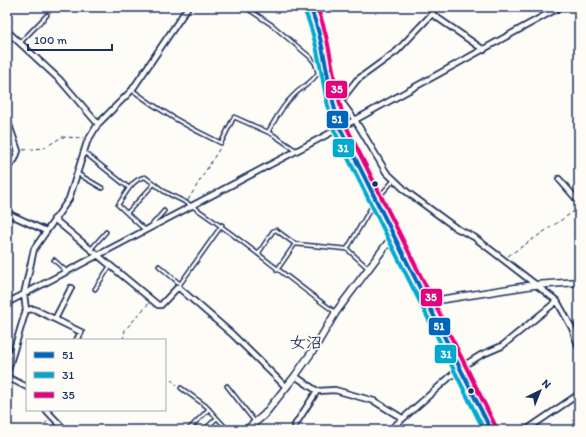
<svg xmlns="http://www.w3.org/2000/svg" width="586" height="437" viewBox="0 0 586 437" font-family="Itim,'Klee One',sans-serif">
<rect width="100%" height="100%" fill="#fdfcf7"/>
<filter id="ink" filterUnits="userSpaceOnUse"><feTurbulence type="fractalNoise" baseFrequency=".025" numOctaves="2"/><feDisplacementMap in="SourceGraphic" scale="8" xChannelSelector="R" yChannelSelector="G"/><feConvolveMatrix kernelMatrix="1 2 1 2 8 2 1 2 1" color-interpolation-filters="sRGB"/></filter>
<g filter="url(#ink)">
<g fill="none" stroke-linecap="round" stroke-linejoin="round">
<g stroke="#1b2f5e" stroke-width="5.5">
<path id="service" d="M245 7 272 25 310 57 315 63 318 73C309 86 302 86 293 96 282 106 275 120 268 132
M20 43 47 15
M132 90C160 111 189 128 221 143L234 117 272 134 297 151
M84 152 129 188
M78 174 102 188
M192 206C242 239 287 278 335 312
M127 213 154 184
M150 227 164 211
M145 230 118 205C125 195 132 179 145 177L165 192 189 204
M91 249 106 232
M347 249 375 201 394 180
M258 254 273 231 276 230 295 244 347 249 368 268
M54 260 66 271
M159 266 180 284
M277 270 295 244
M178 287 222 225
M95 289 110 266
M227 386 255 422
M181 388 206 406 228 430
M188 430 209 409
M204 430 217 418"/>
</g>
<g stroke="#1b2f5e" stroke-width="8">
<path id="minor" d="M7 8 8 7
M432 14 484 50
M7 31 60 80 98 124
M341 101 355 120 386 172 407 192 456 228 474 237 557 301 572 328 579 348
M334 109 357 80 397 51 432 14 434 7
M7 119 18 151 15 159 7 168
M559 179 579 202
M7 213 46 231
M54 219 158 305H161L178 287 232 334 286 387
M7 303 355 120 560 7
M26 310 34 309 81 332 77 340
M55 319 71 288
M7 373 26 310 24 294 34 249 69 199 87 142 98 124 132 90 188 7
M295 376 317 391 335 390 374 401 402 418
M7 377 27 387
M46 410 65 430
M295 425 317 391
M390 430 460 368 481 355 502 346 557 301
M526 430 579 394"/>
</g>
<g stroke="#1b2f5e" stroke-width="9">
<path id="tertiary" d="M426 302 534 285 579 282
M246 430 264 415 295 376 314 349 336 312 393 236"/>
</g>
<g stroke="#1b2f5e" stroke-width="10">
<path id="secondary" d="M310 7 318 26 334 109 340 128 491 430"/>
</g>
<path stroke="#1b2f5e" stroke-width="1" stroke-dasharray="4 3" stroke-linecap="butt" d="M23 150 44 148 62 137 84 138
M188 200 221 146
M508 256 579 208
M123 340 125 330 149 303
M165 375 177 385
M40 430 49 419"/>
<use href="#service" stroke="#fdfcf7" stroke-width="2.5"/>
<use href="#minor" stroke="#fdfcf7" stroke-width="4.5"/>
<use href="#tertiary" stroke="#fdfcf7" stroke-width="6"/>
<use href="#secondary" stroke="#fdfcf7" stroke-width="7"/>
<g stroke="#fdfcf7" stroke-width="7">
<path id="bus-1" d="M310 7C326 45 327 88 340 128L491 430"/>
</g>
<g stroke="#fdfcf7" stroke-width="7">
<path id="bus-2" d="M304 9C321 48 322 91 334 130L484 430"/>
</g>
<g stroke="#fdfcf7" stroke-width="7">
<path id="bus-3" d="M317 7C332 45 333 87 346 126L496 427"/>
</g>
<use href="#bus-1" stroke="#0065bd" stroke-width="4"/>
<use href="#bus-2" stroke="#00a9ce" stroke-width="4"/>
<use href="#bus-3" stroke="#e5007d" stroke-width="4"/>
</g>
</g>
<g fill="#1b2f5e" stroke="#fdfcf7" stroke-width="1.5">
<circle cx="375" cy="184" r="3.5"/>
<circle cx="471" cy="391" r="3.5"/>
</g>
<g text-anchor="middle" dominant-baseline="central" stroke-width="3.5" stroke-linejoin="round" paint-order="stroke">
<g font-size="16" font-weight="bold" fill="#1b2f5e" stroke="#fdfcf7">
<text x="306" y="342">女沼</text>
</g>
</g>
<g stroke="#fdfcf7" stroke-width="1.5">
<rect x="325" y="80" width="23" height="19" rx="4" fill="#e5007d"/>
<rect x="326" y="110" width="23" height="19" rx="4" fill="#0065bd"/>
<rect x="332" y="138" width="23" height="20" rx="4" fill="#00a9ce"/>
<rect x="420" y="288" width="23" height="19" rx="4" fill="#e5007d"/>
<rect x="428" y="317" width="23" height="19" rx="4" fill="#0065bd"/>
<rect x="434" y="344" width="23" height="20" rx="4" fill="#00a9ce"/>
</g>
<g font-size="11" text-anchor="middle" font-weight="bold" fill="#fff">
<text x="337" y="93">35</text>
<text x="337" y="123">51</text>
<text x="343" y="152">31</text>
<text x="431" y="301">35</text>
<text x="439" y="330">51</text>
<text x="446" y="358">31</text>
</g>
<rect width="586" height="437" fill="none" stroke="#fdfcf7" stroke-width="24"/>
<rect x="12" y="12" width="562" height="413" fill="none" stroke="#1b2f5e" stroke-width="1.5" filter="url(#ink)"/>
<rect x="26" y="339" width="140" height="72" fill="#fdfcf7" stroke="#a3aaba"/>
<rect x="34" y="352" width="20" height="6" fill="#0065bd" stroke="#a3aaba"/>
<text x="62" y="359" font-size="12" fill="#1b2f5e">51</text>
<rect x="34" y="372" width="20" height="6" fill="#00a9ce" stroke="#a3aaba"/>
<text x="62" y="379" font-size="12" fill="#1b2f5e">31</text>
<rect x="34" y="392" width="20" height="6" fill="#e5007d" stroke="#a3aaba"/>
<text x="62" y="399" font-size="12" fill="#1b2f5e">35</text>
<g transform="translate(540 391) rotate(43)" stroke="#fdfcf7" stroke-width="3" paint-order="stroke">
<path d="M0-3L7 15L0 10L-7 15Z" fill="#1b2f5e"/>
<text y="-6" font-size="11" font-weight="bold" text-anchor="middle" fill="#1b2f5e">N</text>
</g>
<path d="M28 44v6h84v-6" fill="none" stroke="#1b2f5e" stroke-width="2"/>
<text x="34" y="44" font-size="12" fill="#1b2f5e" stroke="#fdfcf7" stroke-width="3" paint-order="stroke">100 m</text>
</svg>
